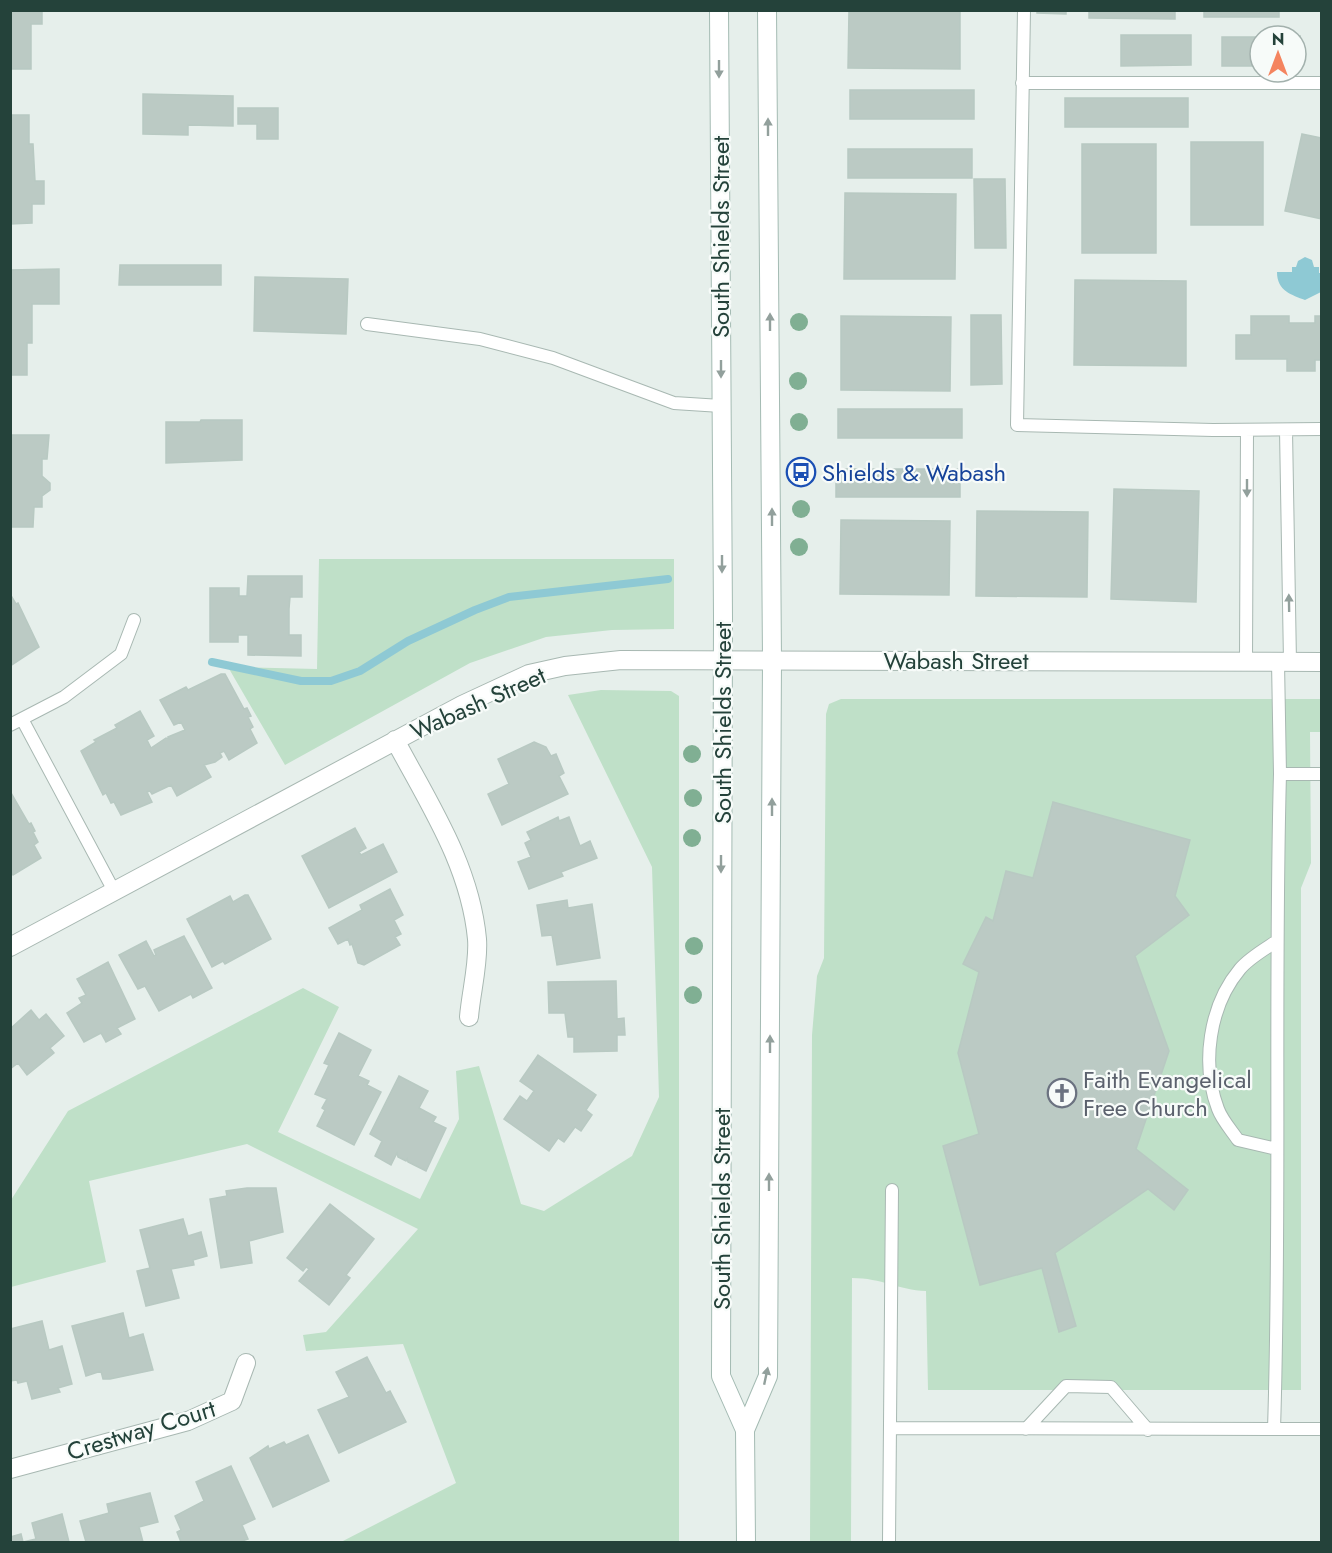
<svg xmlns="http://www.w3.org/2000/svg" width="1332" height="1553" viewBox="0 0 1332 1553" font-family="Jost,sans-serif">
<rect width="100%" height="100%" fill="#e6efeb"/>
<path fill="#bfe0c8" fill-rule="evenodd" d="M319 559H674V629L612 630 546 637 470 663 285 765 228 667 317 669Z
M601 690 671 691 679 696V1542H341L456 1483 403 1344 306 1351 303 1335 326 1332 418 1229 247 1144 89 1181 106 1262 11 1287V1200L68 1111 303 988 339 1007 278 1132 420 1199 459 1119 456 1071 479 1066 521 1204 544 1211 632 1156 659 1097 652 867 568 695Z
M841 699H1321V732H1310L1311 863 1301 888V1390H928L926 1291C898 1290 882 1278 852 1278L851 1542H810L812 1035 817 976 824 958 826 714 829 704ZM1053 803 1190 840 1175 896 1189 915 1135 956 1169 1051 1136 1149 1188 1190 1174 1210 1148 1189 1055 1253 1076 1326 1060 1332 1042 1268 980 1285 943 1146 979 1134V972L964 963 986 918 993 921 1006 871 1033 878Z"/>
<path fill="#8ec9d4" d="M1305 257 1312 260 1314 267H1319V273H1322L1321 292 1305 300C1292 295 1277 291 1277 272H1292V267H1296L1298 261Z"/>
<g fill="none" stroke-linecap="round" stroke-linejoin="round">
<path stroke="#8ec9d4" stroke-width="8" d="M212 662 301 681H331L360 671 408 641 475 610 509 597 668 579"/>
</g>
<path fill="#bbcac4" stroke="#b8c9c2" stroke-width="1.5" d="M10 10H42V24H31V69H10Z
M849 10H960V69L848 68Z
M1037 10H1066V14L1037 13Z
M1089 10H1175V19L1089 18Z
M1204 10H1279V17H1204Z
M1121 35H1191V65L1121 66Z
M1300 36V66H1296V37Z
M1222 37H1260V66H1222Z
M850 90H974V119H850Z
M143 94 233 96V126L188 125V135L143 134Z
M1065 98H1188V127H1065Z
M238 108H278V139H257V124H238Z
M10 115H29V144H33L35 181H44V204H32V223L10 224Z
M1302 134 1322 138V219L1285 211Z
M1191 142H1263V225H1191Z
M1082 144H1156V253H1082Z
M848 149H972V178H848Z
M974 179H1005L1006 248H975Z
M845 193 956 194 955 279H844Z
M120 265H221V285H119Z
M59 269V304H32V343H27V375H10V270Z
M255 277 348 279 346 334 254 331Z
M1075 280 1186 281V366L1074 365Z
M971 315H1001L1002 384 971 385Z
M841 316 951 317 950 391 841 390Z
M1251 316H1289V323H1315V316H1322V360H1315V371H1287V359H1236V335H1251Z
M838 409H962V438H838Z
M201 420H242V460L166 463V422H200Z
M10 435H49L47 459H42V476L50 483V490L42 496V507H34L33 527H10Z
M836 469H960V497H836Z
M1114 489 1199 491 1196 602 1111 599Z
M977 511 1088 512 1087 597 976 596Z
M841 520 950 521 949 595 840 594Z
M248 576H302V597H290L289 609V635H301V656L248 655V635H238V642H210V588H239V596H247Z
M10 594 16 604 18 603 39 647 10 666Z
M221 674H225L244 709 247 708 251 716 248 717 253 727 250 729 257 743 229 760 224 751 220 753 222 757 215 762 204 765 211 777 177 796 171 785 152 794 150 791 147 792 152 802 121 815 114 802 111 803 106 793 103 795 81 751 96 742 94 740 117 728 115 725 140 711 154 736 147 740 151 748 166 738 169 739 168 737 185 730 181 722 174 725 160 700 186 687 188 690Z
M534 742 546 747 551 756 556 754 564 773 559 776 568 794 502 825 488 794 509 784 498 759Z
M10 791 29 824 31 823 35 831 33 832 38 842 34 845 41 858 13 875 10 870Z
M1053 802 1190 840 1175 896 1189 915 1135 956 1169 1051 1136 1149 1188 1190 1174 1210 1148 1189 1055 1253 1076 1326 1059 1332 1042 1268 980 1285 943 1146 979 1134 958 1053 979 972 963 964 986 917 993 921 1006 871 1033 878Z
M558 817 559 821 569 817 580 846 590 841 597 858 561 872 563 876 529 889 518 862 531 857 525 843 531 840 527 832Z
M355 828 366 848 359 852 361 855 383 844 397 872 329 908 302 856Z
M390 889 403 915 394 920 401 934 395 937 400 945 364 965 358 963 352 944 350 945 348 939 338 944 329 928 362 910 360 905Z
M245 895H248L271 939 225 964 223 961 212 967 187 919 230 896 233 902Z
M567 900 568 908 592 904 600 958 557 965 552 935 542 936 537 905Z
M184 936 212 988 193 998 191 994 159 1011 145 986 138 989 119 955 146 941 154 956 156 955 154 950Z
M108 962 135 1019 117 1028 121 1034 106 1042 101 1033 84 1042 67 1013 82 1003 79 998 86 995 77 979Z
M616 981 617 1019 624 1018 625 1035H617V1051L574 1052V1037H568L565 1013H549L548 982Z
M31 1010 39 1020 46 1014 64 1036 50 1048 54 1053 27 1075 18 1063 10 1069V1029Z
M339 1033 371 1050 358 1076 369 1081 367 1085 381 1092 354 1145 317 1126 325 1110 322 1108 327 1099 315 1094 329 1065 324 1063Z
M538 1055 596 1095 586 1110 592 1115 581 1131 575 1127 564 1142 558 1138 549 1151 504 1119 520 1096 527 1101 534 1091 520 1081Z
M399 1076 428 1091 419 1108 436 1117 433 1122 446 1128 426 1171 408 1162 407 1159 406 1161 398 1157 397 1153 391 1165 375 1156 382 1141 370 1134Z
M247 1188H276L283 1232 249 1241 252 1263 221 1268 210 1199 227 1196 226 1191Z
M330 1204 374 1239 346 1275 350 1278 329 1305 299 1281 309 1269 306 1267 303 1271 287 1258Z
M183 1219 188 1236 201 1232 207 1256 193 1260 194 1265 171 1269 179 1298 146 1306 137 1271 150 1268 140 1230Z
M123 1313 129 1338 143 1334 153 1370 110 1379H103L101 1371 86 1376 72 1326Z
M42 1321 49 1350 62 1346 72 1384 58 1388 60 1392 32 1399 27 1381 18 1383 17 1380 10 1381V1329Z
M367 1357 386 1393 390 1391 406 1422 339 1453 318 1410 349 1397 336 1372Z
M308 1435 329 1481 273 1507 250 1458 268 1446 269 1449 284 1442 286 1445Z
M231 1466 255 1519 242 1525 248 1539 239 1542H181L177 1532 181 1530 175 1516 204 1501 196 1482Z
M150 1493 158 1522 139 1527 143 1542H86L80 1521 109 1513 107 1504Z
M62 1514 69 1542H10V1537L21 1534 23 1542 36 1539 32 1523Z"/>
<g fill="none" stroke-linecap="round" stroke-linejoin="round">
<g stroke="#a8b8b2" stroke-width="14">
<path id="service" d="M1024 10 1017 425 1213 430 1322 429
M1022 83H1322
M367 324 480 339 553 358 674 403 721 406
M1286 430 1290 662
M1246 662 1247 430
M1278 662 1280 774
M22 719 114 891
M10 725 64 697 121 654 134 620
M1277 941C1265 949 1249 958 1240 969 1209 1006 1201 1064 1218 1109 1222 1120 1232 1131 1238 1140L1277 1149
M890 1428 1322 1429
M1026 1429 1066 1386 1111 1387 1148 1430
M1274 1429C1281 1211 1274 993 1280 774H1322
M889 1542 892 1190"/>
</g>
<g stroke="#a8b8b2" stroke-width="20">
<path id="minor" d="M395 740C429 804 470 865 477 939 479 963 471 992 469 1017
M10 947 462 705 529 674 565 666 621 660 1322 662
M10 1469 188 1421 232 1401 246 1363"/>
</g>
<g stroke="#a4bbb3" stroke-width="20">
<path id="secondary" d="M719 10 723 617 721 1376 745 1430 746 1542
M745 1430 768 1376 772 660 767 10"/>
</g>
<use href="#service" stroke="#fff" stroke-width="12"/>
<use href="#minor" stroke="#fff" stroke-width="18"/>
<use href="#secondary" stroke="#fff" stroke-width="18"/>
</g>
<g fill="#80af93">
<circle cx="799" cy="322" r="9"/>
<circle cx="798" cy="381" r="9"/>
<circle cx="799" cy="422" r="9"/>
<circle cx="801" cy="509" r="9"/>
<circle cx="799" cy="547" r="9"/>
<circle cx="692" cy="754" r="9"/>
<circle cx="693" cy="798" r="9"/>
<circle cx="692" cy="838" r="9"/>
<circle cx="694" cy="946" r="9"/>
<circle cx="693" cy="995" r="9"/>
</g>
<defs><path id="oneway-solid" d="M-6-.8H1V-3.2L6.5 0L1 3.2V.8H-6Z" transform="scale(1.5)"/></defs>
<g fill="#92a09c">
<use href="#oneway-solid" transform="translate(719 69) rotate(90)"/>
<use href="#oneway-solid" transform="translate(768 127) rotate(-90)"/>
<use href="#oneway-solid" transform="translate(770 322) rotate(-90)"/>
<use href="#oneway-solid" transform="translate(721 369) rotate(90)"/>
<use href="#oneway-solid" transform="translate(1247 488) rotate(90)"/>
<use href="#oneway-solid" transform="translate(772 517) rotate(-90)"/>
<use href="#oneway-solid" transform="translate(722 564) rotate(90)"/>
<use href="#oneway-solid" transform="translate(1289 603) rotate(-91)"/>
<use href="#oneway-solid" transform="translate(772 807) rotate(-90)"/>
<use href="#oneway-solid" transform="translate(721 864) rotate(90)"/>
<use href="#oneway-solid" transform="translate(770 1044) rotate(-90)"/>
<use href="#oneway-solid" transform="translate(769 1182) rotate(-90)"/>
<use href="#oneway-solid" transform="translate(766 1376) rotate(-78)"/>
</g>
<defs>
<g id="bus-ring" transform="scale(1.5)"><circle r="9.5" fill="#f7fbf9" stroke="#1a4fb4" stroke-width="1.5"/><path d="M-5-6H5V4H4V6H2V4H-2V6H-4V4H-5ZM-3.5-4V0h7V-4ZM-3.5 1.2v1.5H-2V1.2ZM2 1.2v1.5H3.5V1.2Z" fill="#1a4fb4"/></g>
<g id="church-ring" transform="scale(1.5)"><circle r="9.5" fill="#f7fbf9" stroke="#6b7280" stroke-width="1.5"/><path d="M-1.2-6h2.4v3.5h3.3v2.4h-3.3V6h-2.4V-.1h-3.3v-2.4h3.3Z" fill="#6b7280"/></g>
</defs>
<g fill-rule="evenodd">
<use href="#bus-ring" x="801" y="472"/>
<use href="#church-ring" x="1062" y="1093"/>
</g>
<g text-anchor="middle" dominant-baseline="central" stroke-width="4.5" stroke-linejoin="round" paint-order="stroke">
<g font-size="24" fill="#24423a" stroke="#f7fbf9">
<text transform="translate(720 237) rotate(-90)">South Shields Street</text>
<text x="956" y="660">Wabash Street</text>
<text transform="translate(478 703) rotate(-24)">Wabash Street</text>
<text transform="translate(722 723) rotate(-90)">South Shields Street</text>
<text transform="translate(721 1209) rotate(-90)">South Shields Street</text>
<text transform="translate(141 1430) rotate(-17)">Crestway Court</text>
</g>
<g font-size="24" fill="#164399" stroke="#f7fbf9" text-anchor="start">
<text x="822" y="472">Shields &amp; Wabash</text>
</g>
<g font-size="24" fill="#5b616d" stroke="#f7fbf9" text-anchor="start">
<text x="1083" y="1079">Faith Evangelical<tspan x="1083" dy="28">Free Church</tspan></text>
</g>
</g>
<rect width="1332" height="1553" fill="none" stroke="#24423a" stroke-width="24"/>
<g transform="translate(1278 54)"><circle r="28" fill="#f7fbf9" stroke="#a3b1ad" stroke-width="1.5"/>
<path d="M0-4.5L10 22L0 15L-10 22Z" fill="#f4845f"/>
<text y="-9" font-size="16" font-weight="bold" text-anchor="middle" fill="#24423a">N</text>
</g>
</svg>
